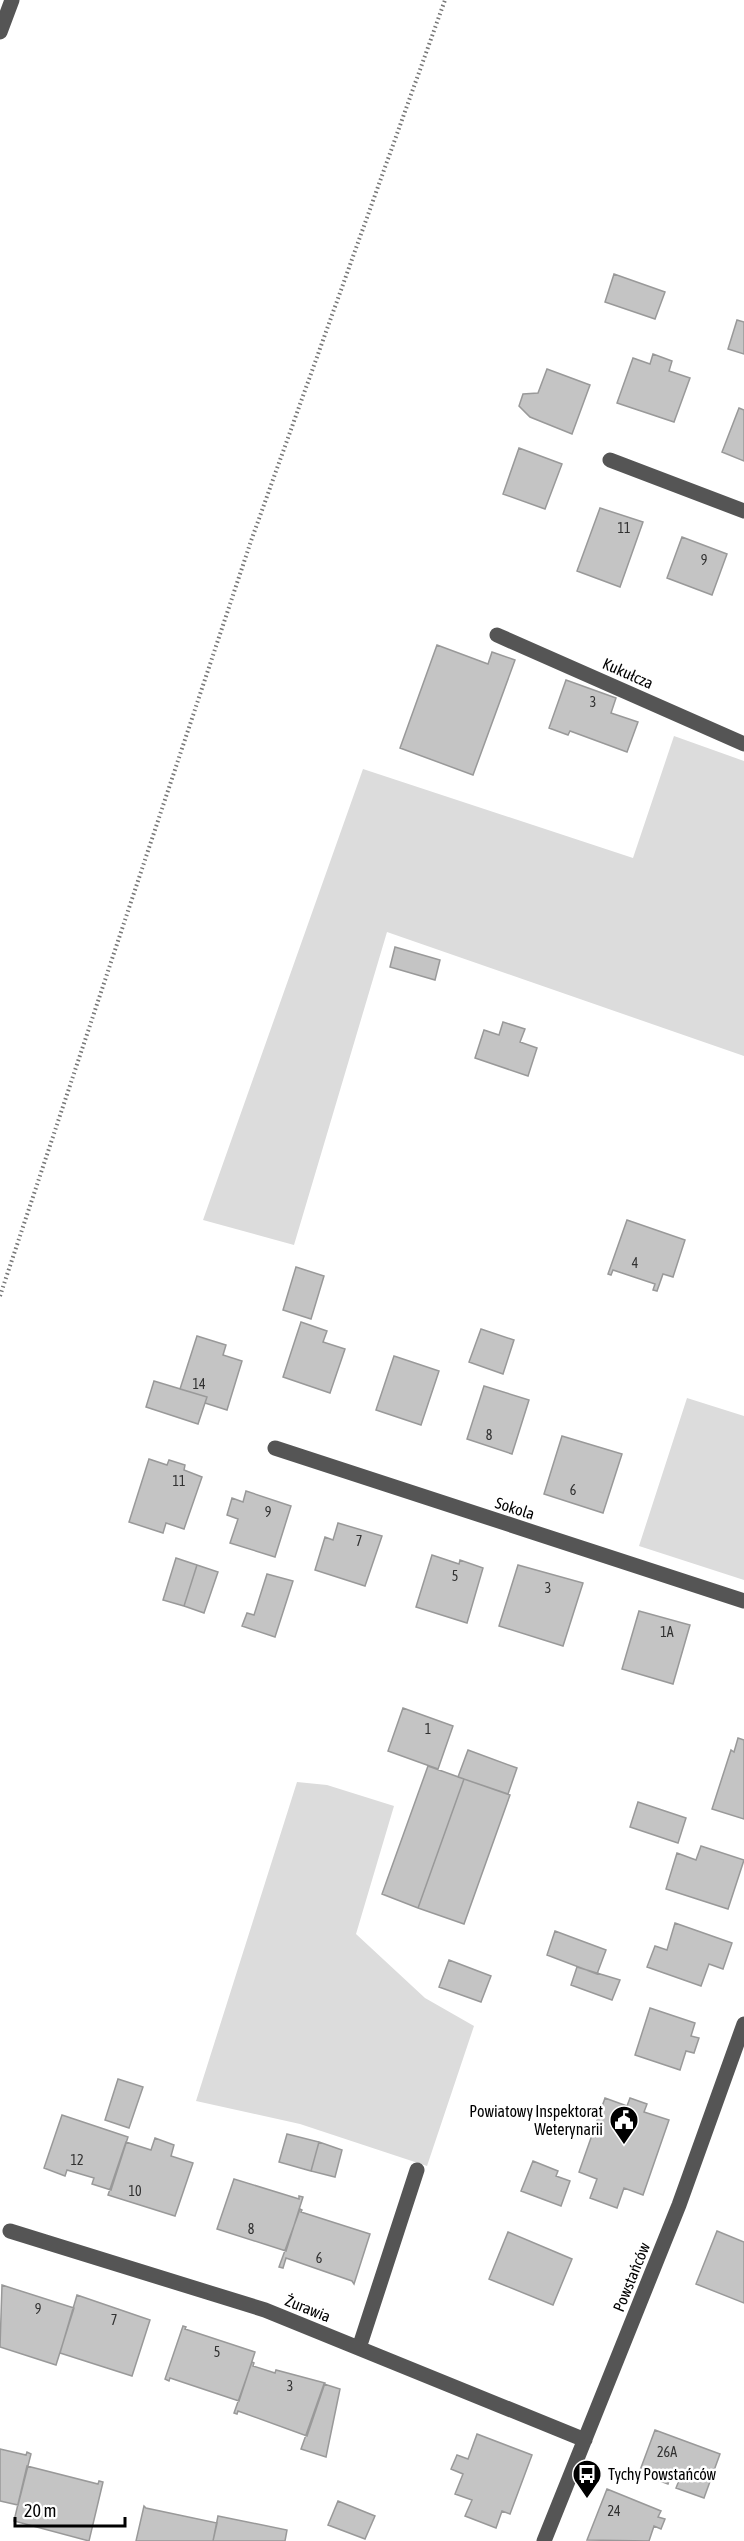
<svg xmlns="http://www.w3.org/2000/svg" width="744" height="2541" viewBox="0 0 744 2541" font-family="'Asap Condensed',sans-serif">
<rect width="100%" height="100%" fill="#fff"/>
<path fill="#dcdcdc" d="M674 736 744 761V1056L387 932 294 1245 203 1220 363 769 633 858Z
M687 1398 744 1416V1580L639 1546Z
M297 1782 327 1785 394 1806 356 1934 425 1998 474 2026 427 2166 300 2124 196 2101Z"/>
<path fill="#c4c4c4" stroke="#999" stroke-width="1.5" d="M614 274 665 292 655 319 605 302Z
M737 320 744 322V354L728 349Z
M653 354 672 361 669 371 690 378 674 422 617 403 633 358 650 364Z
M547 369 590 385 572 434 530 417 519 406 523 394 538 393Z
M739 408 744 410V461L722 452Z
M519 448 562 464 545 509 503 494Z
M600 508 643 522 620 587 577 571Z
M682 537 727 554 712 595 667 578Z
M437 645 488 664 492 652 515 660 473 775 400 748Z
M566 680 616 698 611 713 638 722 627 752 570 731 568 735 549 728Z
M395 947 440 960 435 980 390 967Z
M503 1022 525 1029 520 1042 537 1048 528 1076 475 1058 484 1030 499 1035Z
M627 1220 685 1240 673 1277 663 1274 657 1291 653 1290 655 1284 613 1270 611 1275 608 1274Z
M296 1267 324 1276 311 1319 283 1310Z
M301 1322 327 1331 323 1342 345 1349 330 1393 283 1377Z
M481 1329 514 1340 503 1374 469 1362Z
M197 1336 226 1345 223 1355 242 1361 227 1410 205 1403 207 1397 180 1389Z
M394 1356 439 1371 421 1425 376 1410Z
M154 1381 207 1397 198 1424 146 1407Z
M484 1386 529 1400 512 1454 467 1439Z
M562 1436 622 1454 603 1513 544 1494Z
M149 1459 167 1465 169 1460 185 1465 184 1470 202 1477 184 1529 166 1523 163 1533 129 1522Z
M246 1491 291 1506 275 1557 230 1543 238 1519 227 1515 232 1498 243 1502Z
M338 1523 382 1536 365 1586 315 1570 325 1537 333 1540Z
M432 1555 459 1564 460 1560 483 1568 467 1623 416 1607Z
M176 1558 197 1565 184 1606 163 1600Z
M197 1565 218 1572 204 1613 184 1606Z
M518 1565 583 1583 563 1646 499 1626Z
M267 1574 293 1581 275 1637 242 1626 247 1613 254 1615Z
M639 1611 690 1625 673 1684 622 1669Z
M403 1708 453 1726 438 1769 388 1751Z
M738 1738 744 1740V1819L712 1809 731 1750 734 1752Z
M468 1750 517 1768 508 1794 458 1777Z
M428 1766 464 1779 418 1908 382 1894Z
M464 1779 510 1795 464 1924 418 1908Z
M638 1802 686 1818 678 1843 630 1827Z
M701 1846 744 1860 728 1909 666 1889 677 1853 696 1860Z
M675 1923 732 1943 723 1969 709 1964 701 1986 647 1967 655 1946 667 1950Z
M555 1931 606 1950 597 1974 547 1955Z
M449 1960 491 1976 481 2002 439 1987Z
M577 1967 620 1980 612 2000 571 1985Z
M650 2008 695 2023 691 2036 699 2038 694 2053 686 2051 680 2070 635 2055Z
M118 2079 143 2087 129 2128 105 2120Z
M605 2098 627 2106 630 2098 647 2104 644 2112 669 2120 643 2195 624 2188 617 2208 590 2198 597 2179 579 2172Z
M62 2115 128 2137 111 2190 92 2184 94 2178 67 2170 65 2176 44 2168Z
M287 2134 319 2142 311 2171 279 2162Z
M155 2138 174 2145 171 2156 193 2163 175 2216 108 2195 126 2142 151 2150Z
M319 2142 342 2150 335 2177 311 2171Z
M533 2161 558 2171 556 2176 570 2181 561 2206 521 2191Z
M234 2179 299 2199V2196L303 2197 286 2251 217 2229Z
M300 2209 302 2210 301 2212 370 2234 354 2284 352 2281 286 2258 283 2268 279 2267Z
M717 2231 744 2242V2303L696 2284Z
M508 2232 572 2259 553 2305 489 2279Z
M2 2285 74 2308 56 2365 0 2347Z
M77 2295 150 2320 132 2376 60 2353Z
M183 2326 186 2327 185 2329 255 2352 239 2401 170 2378 169 2381 165 2379Z
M252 2362 254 2363 253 2366 275 2373 276 2370 325 2383 307 2436 238 2411 237 2414 234 2413Z
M324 2384 340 2389 326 2457 301 2449Z
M655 2430 720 2454 704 2498 676 2488 682 2473 673 2470 668 2484 639 2473Z
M477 2434 532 2455 510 2514 502 2511 496 2528 465 2516 472 2500 455 2494 463 2474 451 2469 457 2455 468 2459Z
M0 2449 26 2455 27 2452 31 2454 18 2505 0 2501Z
M27 2466 98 2484 99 2481 103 2482 89 2541 14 2521Z
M607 2489 661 2511 658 2517 665 2519 661 2529 654 2526 649 2541 587 2540Z
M338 2501 375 2516 365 2539 328 2525Z
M144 2506 146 2508 217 2523 213 2541H136Z
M218 2516 287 2530 285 2541H213Z"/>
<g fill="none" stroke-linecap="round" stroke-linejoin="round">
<path stroke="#777" stroke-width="4" stroke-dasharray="1.5 3" stroke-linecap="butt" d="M0 1296 251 541 445 0"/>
<path stroke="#555" stroke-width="15" d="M0 32 12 0
M610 460 744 511
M497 635 744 744
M275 1448 744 1601
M10 2231 265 2310 585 2440
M359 2348 417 2170
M544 2541 679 2205 744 2024"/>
</g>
<defs>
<g id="civic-pin" transform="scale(1.5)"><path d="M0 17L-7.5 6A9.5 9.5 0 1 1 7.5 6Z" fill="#000" stroke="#fff"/><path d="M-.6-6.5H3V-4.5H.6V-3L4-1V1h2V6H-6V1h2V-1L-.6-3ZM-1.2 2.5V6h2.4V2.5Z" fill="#fff"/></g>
<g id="bus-pin" transform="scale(1.5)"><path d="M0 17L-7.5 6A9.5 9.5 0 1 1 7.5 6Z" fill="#000" stroke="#fff"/><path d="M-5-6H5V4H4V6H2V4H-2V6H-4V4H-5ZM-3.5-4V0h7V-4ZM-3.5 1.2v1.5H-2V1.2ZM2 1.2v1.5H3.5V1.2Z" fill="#fff"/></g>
</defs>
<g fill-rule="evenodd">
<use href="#civic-pin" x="624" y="2120"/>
<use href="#bus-pin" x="587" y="2474"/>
</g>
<g text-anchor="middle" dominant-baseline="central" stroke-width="5" stroke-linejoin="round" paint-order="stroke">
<g font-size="14" fill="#313131">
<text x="624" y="528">11</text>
<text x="704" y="560">9</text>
<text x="593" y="702">3</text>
<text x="635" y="1263">4</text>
<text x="199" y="1384">14</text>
<text x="489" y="1435">8</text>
<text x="179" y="1481">11</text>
<text x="573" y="1490">6</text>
<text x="268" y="1512">9</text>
<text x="359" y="1541">7</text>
<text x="455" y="1576">5</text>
<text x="548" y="1588">3</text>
<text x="667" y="1632">1A</text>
<text x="428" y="1729">1</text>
<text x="77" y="2160">12</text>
<text x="135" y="2191">10</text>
<text x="251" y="2229">8</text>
<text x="319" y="2258">6</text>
<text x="38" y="2309">9</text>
<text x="114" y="2320">7</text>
<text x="217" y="2352">5</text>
<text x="290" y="2386">3</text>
<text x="667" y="2452">26A</text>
<text x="614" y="2511">24</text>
</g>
<g font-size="16" fill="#000" stroke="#fff">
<text transform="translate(628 673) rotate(24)">Kukułcza</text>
<text transform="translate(515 1508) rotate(18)">Sokola</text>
<text transform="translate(631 2277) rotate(-68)">Powstańców</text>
<text transform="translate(308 2308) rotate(22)">Żurawia</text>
</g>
<g font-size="16" fill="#000" stroke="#fff" text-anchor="end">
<text x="603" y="2111">Powiatowy Inspektorat<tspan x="603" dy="18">Weterynarii</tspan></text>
<text x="608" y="2474" text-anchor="start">Tychy Powstańców</text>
</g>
</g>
<path d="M15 2517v9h110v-9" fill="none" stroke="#000000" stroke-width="3"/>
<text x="24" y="2517" font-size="18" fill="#000000" stroke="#ffffff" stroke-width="4.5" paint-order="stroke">20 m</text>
</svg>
